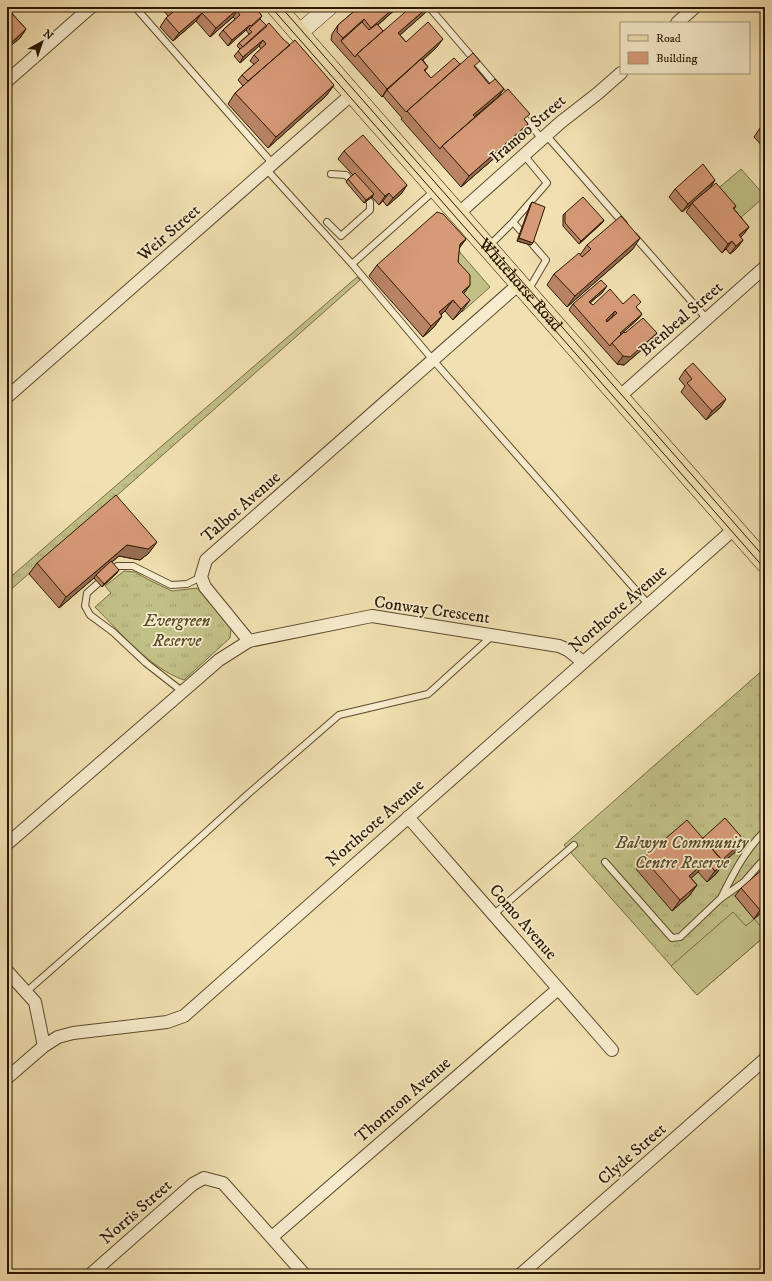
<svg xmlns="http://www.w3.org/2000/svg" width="772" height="1281" viewBox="0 0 772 1281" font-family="'IM FELL DW Pica',serif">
<defs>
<pattern id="grass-tufts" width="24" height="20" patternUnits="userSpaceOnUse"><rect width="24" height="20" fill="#c1c087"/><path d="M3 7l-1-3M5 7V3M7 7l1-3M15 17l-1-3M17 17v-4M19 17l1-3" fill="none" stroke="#a6a473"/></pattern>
</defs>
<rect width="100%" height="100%" fill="#f1e0b1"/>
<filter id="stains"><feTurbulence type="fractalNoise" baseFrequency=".005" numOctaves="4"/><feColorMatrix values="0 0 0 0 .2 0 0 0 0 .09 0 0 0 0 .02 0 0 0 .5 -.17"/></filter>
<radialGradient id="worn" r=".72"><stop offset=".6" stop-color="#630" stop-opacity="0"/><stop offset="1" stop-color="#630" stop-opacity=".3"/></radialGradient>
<path fill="url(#grass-tufts)" stroke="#766c44" d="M357 277 360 280 7 593V580Z
M124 571 135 572 147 579 172 591 197 588 231 628 230 638 184 680C149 668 121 633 95 607L111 593 105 586Z
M765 668V936L697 995 564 845Z"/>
<path fill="#c1c087" stroke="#766c44" d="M741 169 764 195 762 199 738 220 714 192Z
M458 250 490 287 462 312 454 303Z
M733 912 746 926 754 919 765 931V936L697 995 671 966Z"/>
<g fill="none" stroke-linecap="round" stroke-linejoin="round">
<g stroke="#5c492c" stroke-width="8">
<path id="lane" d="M135 7 273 164
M429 7 507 98
M521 114 542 139
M546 135 624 224
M267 170 352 264 433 360 648 604
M331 174 346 175 354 184
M327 222 341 236 370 210V202L363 194
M513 222 546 260 529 289
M634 236 707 319
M489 246 513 222 547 183 524 155
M352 264 435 190
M111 572 117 566H133L171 585 187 584 201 577
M104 578 87 593 85 606 90 615 113 632 146 663 183 692
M605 862 672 938 680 937 720 899 744 882 765 858
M721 898C733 874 745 850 765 831
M493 915 574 845
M26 992 150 883 248 794 339 715 428 694 492 636"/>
</g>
<g stroke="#5c492c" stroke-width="14">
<path id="street" d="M677 23 695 7
M7 81 91 7
M458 214 561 122 597 94 621 73
M7 397 352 94
M619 397 765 267
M249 641 372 616 559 646 568 650 583 662
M408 817 612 1050
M7 844 219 660 249 641 205 587 201 577 206 560 519 284
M7 971 35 1002 44 1046
M7 1078 44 1046 58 1037 73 1033 167 1022 184 1016 734 529
M272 1237 558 989
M91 1274 193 1184 204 1178 223 1183 304 1274
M521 1274 765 1059"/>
</g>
<g stroke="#2a1700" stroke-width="18">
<path id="secondary" d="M299 33 329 7"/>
</g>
<g stroke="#2a1700" stroke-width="20">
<g id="primary">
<path id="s1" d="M276 7 765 563"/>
</g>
</g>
<use href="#lane" stroke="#f6ebcc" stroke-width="6"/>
<use href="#street" stroke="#f6ebcc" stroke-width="12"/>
<use href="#secondary" stroke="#f6ebcc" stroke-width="17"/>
<use href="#primary" stroke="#f1e0b1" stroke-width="19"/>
<path stroke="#2a1700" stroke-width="1" d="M271 7 765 569
M281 7 765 558"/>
</g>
<path fill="#b98466" stroke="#2a1700" d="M165 7H255L262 16 260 19 267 26 334 85 326 96 268 148 228 104 235 93 243 86 238 80 242 75 254 64 250 61 254 55 261 49 259 46 240 63 234 56 240 49 237 46 239 43 249 34 246 30 228 46 219 35 223 30 235 19 233 17 210 37 196 21 173 41 160 27 166 18 168 16 163 10Z
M359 7H398L378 25 383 31 425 13 400 35 406 42 437 47 423 60 428 67 425 71 431 78 460 64 475 67 489 84 504 89 498 97 475 117 525 120 528 124 521 135 461 187 401 119 402 118 383 96 382 97 331 40 332 34 338 25Z
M7 8 26 29 20 38 7 49Z
M765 124V149L754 137 760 128Z
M344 151 407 185 401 194 387 206 383 201 379 205 372 197 364 203 346 182 348 179 353 175 338 159Z
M715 180 710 188 736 206 734 209 749 227 743 235 740 237 743 240 737 248 730 254 726 249 722 253 686 212 692 203 702 194 682 212 669 197 675 189Z
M532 202 531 245 517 241 530 205Z
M565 213 604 220 602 223 579 244 563 226V215Z
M466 239 459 248 458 262 470 285 463 294 462 311 453 320 445 311 441 315 442 316 434 327 423 337 369 276 377 265Z
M587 245 633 249 567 307 547 285 554 274 580 255Z
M603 292 590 303 593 305 623 304 637 308 642 314 638 319 621 334 625 333 651 342 624 365 617 364 569 310 573 304Z
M685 370 721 407 706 420 681 392 685 386 679 379Z
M149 553 140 560 119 556 112 562 117 573 102 587 94 578 59 608 29 574 37 563Z
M703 838 744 840 739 849 723 862 724 863 716 874 707 882 698 872 691 878 697 885 689 896 672 911 636 869 643 858Z
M741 888 765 909 754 919 735 896Z"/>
<path fill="#966c53" stroke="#2a1700" d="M240 7H244L237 11 233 17 210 37 216 28Z
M395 7H398L365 36 371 28Z
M428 7H429L425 13 392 42 398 33Z
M202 13 196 21 173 41 179 33Z
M364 19 358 28 341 41 343 38Z
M250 25 246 30 228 46 232 40Z
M26 29 20 38 7 49V48L11 43Z
M443 39 437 47 388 91 387 90 382 97 387 89Z
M263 40 259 46 240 63 243 57Z
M334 85 326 96 268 148 276 137Z
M504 89 498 97 467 123 473 115Z
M528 124 521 135 461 187 469 176Z
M715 180 710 188 682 212 688 204Z
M407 185 401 194 387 206 393 198Z
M389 193 383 201 379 205 385 196Z
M374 194 372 197 364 203 366 200Z
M604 220 602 223 579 244 581 241Z
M749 227 743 235 733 244 739 235Z
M519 238 533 243 531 245 517 241Z
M640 238 633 249 567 307 575 296Z
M466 239 458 250 460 244Z
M743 240 737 248 730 254 736 246Z
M732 241 726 249 722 253 728 244Z
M470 285 462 296 454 303 462 292Z
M607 286 603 292 585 307 589 302Z
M453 300 445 311 431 323 439 312Z
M470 300 462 311 453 320 461 309Z
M615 311 612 317 602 326 606 320Z
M642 314 638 319 616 339 620 333Z
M442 316 434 327 423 337 431 326Z
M657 333 651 342 624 365 617 364 623 356Z
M726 399 721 407 706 420 712 411Z
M157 542 149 553 140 560 119 556 96 575 94 578 59 608 66 597 127 545Z
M119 570 117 573 102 587 104 584Z
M744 840 739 849 714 870 719 862Z
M706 861 698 872 681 887 689 876Z
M724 863 716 874 707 882 715 871Z
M697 885 689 896 672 911 680 900Z
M765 906V909L754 919 760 910Z"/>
<path fill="#d79a77" stroke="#2a1700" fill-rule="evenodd" d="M169 7H179L174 12Z
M179 7H240L216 28 202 13 179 33 166 18Z
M242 7H255L262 16 251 26 250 25 232 40 223 30 240 15 237 11Z
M359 7H395L371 28 364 19 343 38 337 32 338 25Z
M411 7H428L398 33 406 42 428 22 443 39 387 89 357 54Z
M7 8 26 29 11 43 7 39Z
M260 19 267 26 243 47 239 43 252 32 249 29Z
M362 22 369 30 377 24 383 31 357 54 355 57 341 41Z
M269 23 283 39 290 45 248 81 242 75 259 60 254 55 266 44 263 40 243 57 238 51Z
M295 40 334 85 276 137 235 93Z
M473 53 480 61 474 66 489 84 495 79 504 89 473 115 475 117 442 146 440 149 407 111Z
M454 58 460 64 406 112 387 90 421 59 428 67 424 70 431 78Z
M508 89 530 114 524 119 528 124 469 176 442 146Z
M765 124V134L760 128Z
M363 135 407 185 393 198 389 193 385 196 344 151Z
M703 164 715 180 688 204 675 189Z
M355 173 374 194 366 200 348 179Z
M716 183 736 206 733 208 749 227 739 235 743 240 736 246 732 241 728 244 692 203Z
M583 197 604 220 581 241 565 223V213Z
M532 202 545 207 533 243 519 238Z
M437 212 443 214 466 239 460 244 458 262 470 275V285L462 292 470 300 461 309 453 300 439 312 442 316 431 326 377 265Z
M621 216 640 238 575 296 554 274 579 253 582 257 591 249 587 245Z
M601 280 607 286 589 302 593 305 610 289 623 304 634 294 641 302 636 307 642 314 620 333 621 334 612 343 610 346 573 304ZM615 311 617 313 607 322 606 320Z
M643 318 657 333 630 357 623 356 612 343 624 332 625 333Z
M693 363 726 399 712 411 687 383 692 379 685 370Z
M116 495 157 542 148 549 127 545 66 597 37 563Z
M111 561 119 570 104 584 96 575Z
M725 818 744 840 722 860 703 838Z
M687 820 724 863 715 871 706 861 689 876 697 885 680 900 643 858Z
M765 867V906L760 910 741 888Z"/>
<g text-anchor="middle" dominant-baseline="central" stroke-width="3.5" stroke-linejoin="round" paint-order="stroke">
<g font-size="17" fill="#2a1700" stroke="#f6ebcc">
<text transform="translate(528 129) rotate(-41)">Iramoo Street</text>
<text transform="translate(169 233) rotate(-41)">Weir Street</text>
<text stroke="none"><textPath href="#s1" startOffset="370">Whitehorse Road</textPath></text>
<text transform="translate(681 319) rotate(-41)">Brenbeal Street</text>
<text transform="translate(241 507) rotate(-41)">Talbot Avenue</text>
<text transform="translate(618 609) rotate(-41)">Northcote Avenue</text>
<text transform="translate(432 610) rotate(8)">Conway Crescent</text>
<text transform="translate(375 823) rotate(-41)">Northcote Avenue</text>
<text transform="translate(523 922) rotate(49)">Como Avenue</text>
<text transform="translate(403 1100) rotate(-41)">Thornton Avenue</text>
<text transform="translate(632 1154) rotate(-41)">Clyde Street</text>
<text transform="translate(136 1212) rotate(-41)">Norris Street</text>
</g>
<g font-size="17" font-style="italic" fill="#574a28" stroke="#f6ebcc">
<text x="177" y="621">Evergreen<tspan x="177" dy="20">Reserve</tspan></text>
<text x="682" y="843">Balwyn Community<tspan x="682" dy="20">Centre Reserve</tspan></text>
</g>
</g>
<rect width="772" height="1281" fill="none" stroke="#f1e0b1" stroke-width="24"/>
<rect x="8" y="8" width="756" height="1265" fill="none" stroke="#2a1700" stroke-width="2"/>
<rect x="12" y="12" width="748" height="1257" fill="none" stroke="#2a1700"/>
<rect x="620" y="22" width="130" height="52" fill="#f6ebcc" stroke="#a4967a"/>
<rect x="628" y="35" width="20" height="6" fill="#f1e0b1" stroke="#a4967a"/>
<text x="656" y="42" font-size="12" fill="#2a1700">Road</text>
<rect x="628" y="52" width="20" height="12" fill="#d79a77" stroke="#a4967a"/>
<text x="656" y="62" font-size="12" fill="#2a1700">Building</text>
<g transform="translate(42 42) rotate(40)" stroke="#f6ebcc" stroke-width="3" paint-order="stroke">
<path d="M0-3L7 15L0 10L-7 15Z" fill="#2a1700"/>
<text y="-6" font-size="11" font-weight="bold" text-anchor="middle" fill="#2a1700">N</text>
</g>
<rect width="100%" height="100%" filter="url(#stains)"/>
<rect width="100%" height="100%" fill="url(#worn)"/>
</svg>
